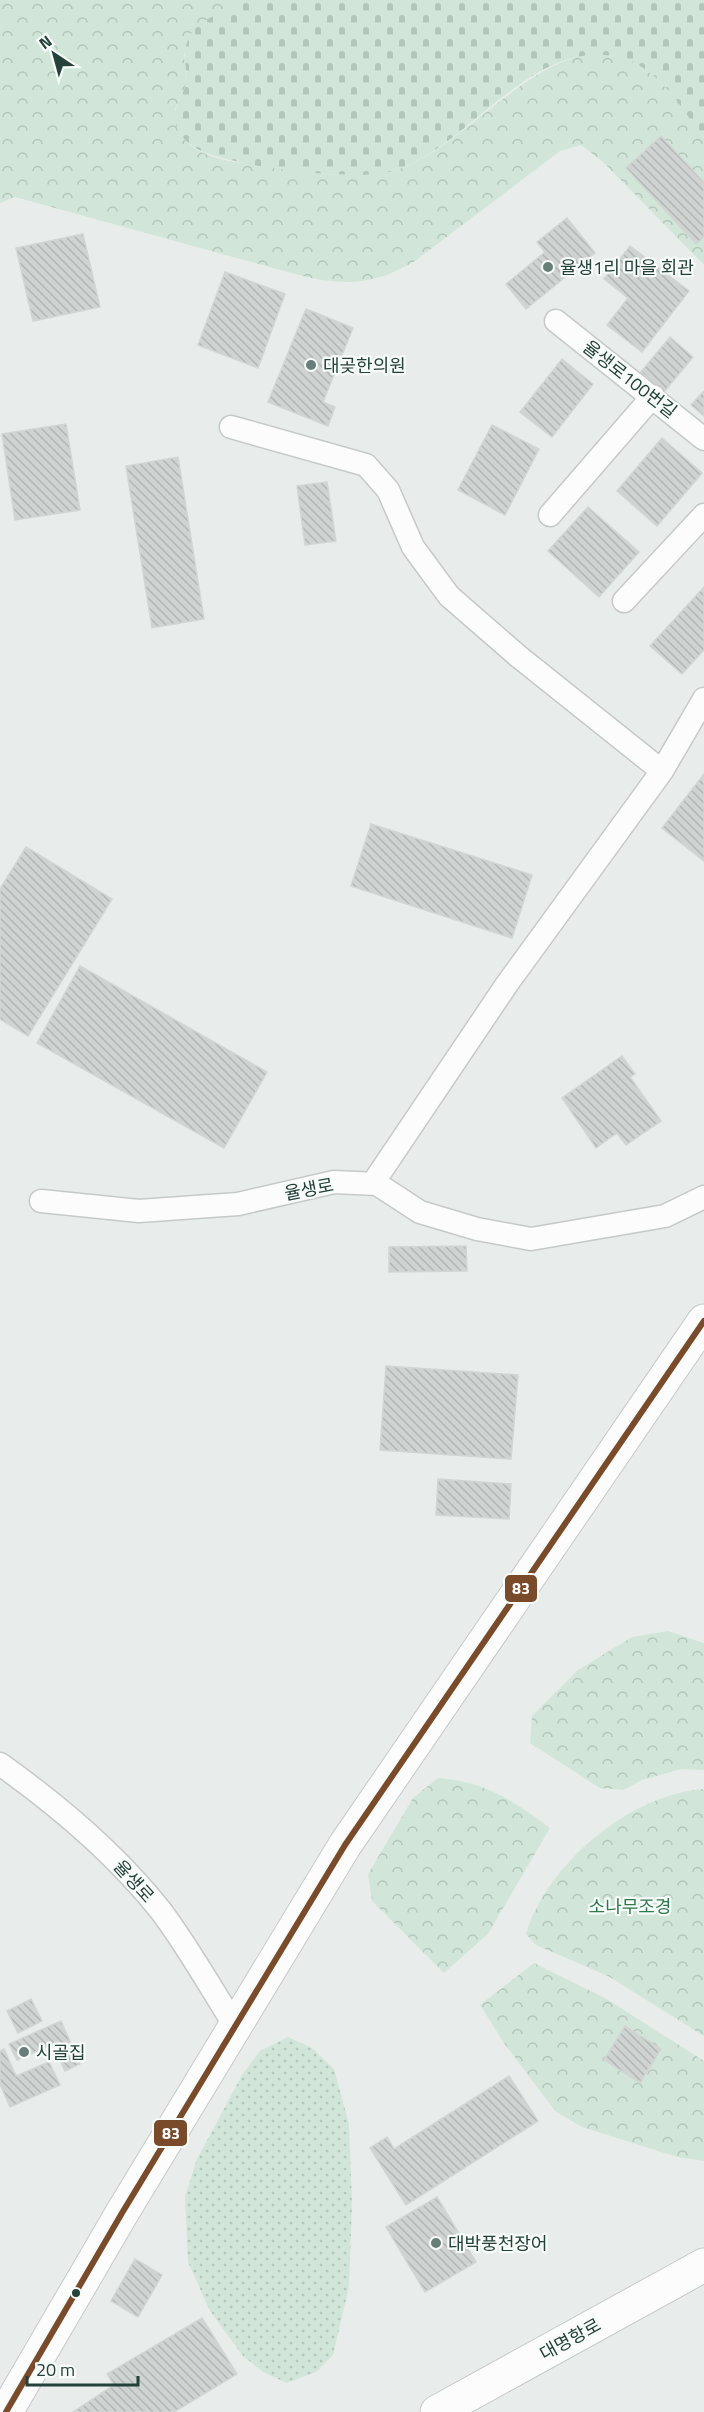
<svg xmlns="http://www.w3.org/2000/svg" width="704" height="2412" viewBox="0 0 704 2412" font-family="'Titillium Web','Noto Sans KR',sans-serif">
<defs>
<pattern id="forest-crowns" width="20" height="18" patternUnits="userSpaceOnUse" patternTransform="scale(1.5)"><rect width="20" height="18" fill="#d1e6d8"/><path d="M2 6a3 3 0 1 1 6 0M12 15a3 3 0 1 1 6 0" fill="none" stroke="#b3c6ba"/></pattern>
<pattern id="cemetery-stones" width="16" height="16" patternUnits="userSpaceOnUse" patternTransform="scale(1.5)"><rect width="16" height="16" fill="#d1e6d8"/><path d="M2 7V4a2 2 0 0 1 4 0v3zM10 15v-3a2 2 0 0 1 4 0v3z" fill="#b3c6ba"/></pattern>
<pattern id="park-dots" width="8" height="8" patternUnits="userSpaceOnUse" patternTransform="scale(1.5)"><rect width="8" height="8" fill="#d1e6d8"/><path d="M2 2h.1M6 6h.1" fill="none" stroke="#b3c6ba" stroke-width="1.8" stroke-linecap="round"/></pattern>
<pattern id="building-back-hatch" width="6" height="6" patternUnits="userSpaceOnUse" patternTransform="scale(1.5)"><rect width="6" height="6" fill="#cfd4d2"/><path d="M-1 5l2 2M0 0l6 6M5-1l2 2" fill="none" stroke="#b2b7b5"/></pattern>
</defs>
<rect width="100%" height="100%" fill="#e8edeb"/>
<path fill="url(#forest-crowns)" d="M0 0H247L202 24 184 54 187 85 175 109C177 117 178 129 182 136 194 156 230 162 251 164 293 170 351 181 392 171 473 152 560 0 653 75 666 86 698 122 704 138 704 146 704 161 704 170 704 202 704 233 704 265L602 161 581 145 560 151 415 261C375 285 346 286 302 276L15 197 0 203Z
M668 1631 704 1643V1770L681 1769 642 1780 624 1790 600 1788 530 1743 532 1716 578 1670 632 1637Z
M438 1778C487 1782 512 1800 550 1828L488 1934 444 1973 372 1901 368 1874 413 1798Z
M704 1789V2036L608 1976 536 1945 526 1934C547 1864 630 1794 704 1789Z
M534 1963 605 1998 704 2061V2161L677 2157 582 2127 555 2111 504 2043 480 2005Z"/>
<path fill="url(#cemetery-stones)" d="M247 0H704V137C699 133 693 123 688 116 669 89 648 62 613 56 527 42 468 149 393 171 359 181 270 170 235 161 212 156 181 149 175 121 171 106 190 92 186 70 179 22 211 19 247 0Z"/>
<path fill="url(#park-dots)" d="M288 2037 312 2048 334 2069 349 2124 352 2204 349 2287 333 2355 316 2372 287 2383 263 2372 243 2356 210 2311 188 2262 185 2197 197 2159 242 2075 260 2051Z"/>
<path fill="url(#building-back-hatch)" stroke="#d1d6d4" stroke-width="1.5" d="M661 136 704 182V237L696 244 626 168Z
M567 218 595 253 526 309 506 284 545 252 537 242Z
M83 234 100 307 33 321 16 248Z
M630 246 689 291 642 352 607 325 628 298 604 279Z
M225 272 285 294 258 368 198 345Z
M306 309 353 328 323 402 335 407 328 426 268 402Z
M670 337 693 357 664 392 641 372Z
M562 359 593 384 552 437 520 412Z
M704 391V416L691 405Z
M66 424 80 510 15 520 2 434Z
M492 425 539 449 505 515 458 490Z
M662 438 702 473 657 526 617 491Z
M178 457 204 619 152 628 126 466Z
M327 482 336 541 305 545 297 486Z
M588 507 639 552 599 597 548 551Z
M704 587V650L682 674 650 646Z
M704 774V861L662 828Z
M371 824 532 875 512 938 351 886Z
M26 847 112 899 28 1036 0 1019V889Z
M80 966 267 1072 224 1148 37 1043Z
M622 1056 635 1074 630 1077 661 1121 626 1145 617 1133 596 1148 562 1098Z
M466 1246 467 1271 389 1272V1247Z
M386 1366 518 1375 511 1459 380 1450Z
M438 1479 511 1484 509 1519 436 1515Z
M31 1999 42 2021 18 2033 7 2011Z
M61 2021 80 2064 65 2071 53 2044 17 2060 9 2044Z
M625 2026 661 2049 640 2083 604 2060Z
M4 2049 16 2076 49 2062 60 2085 10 2107 0 2084V2051Z
M509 2076 538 2121 406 2205 370 2148 387 2137 394 2149Z
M437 2197 476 2262 425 2292 386 2227Z
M135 2259 162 2275 138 2317 111 2301Z
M202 2318 237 2374 174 2412H73L114 2385 107 2374Z"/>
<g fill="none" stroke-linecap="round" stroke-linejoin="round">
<g stroke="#c5cac8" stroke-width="25">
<path id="service" d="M556 321 704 439
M231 427 366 465 388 490 413 547 449 596 518 656 662 771
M550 515 653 396
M624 601 704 515
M373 1183 507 984 662 771 704 699
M41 1201 139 1211 238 1204 334 1182 377 1184 420 1212 477 1229 531 1239 665 1216 704 1197
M0 1764C59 1806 116 1854 161 1911 188 1947 211 1988 235 2026"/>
</g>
<g stroke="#c5cac8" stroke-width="35">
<path id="tertiary" d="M6 2412 122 2213 345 1845 704 1321"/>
</g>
<g stroke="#c3cbc8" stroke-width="35">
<path id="secondary" d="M437 2412 704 2265"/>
</g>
<use href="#service" stroke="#fcfcfc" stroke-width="22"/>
<use href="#tertiary" stroke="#fcfcfc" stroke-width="33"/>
<use href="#secondary" stroke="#fcfcfc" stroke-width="33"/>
<g stroke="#f7fbf9" stroke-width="10">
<path id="bus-1" d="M6 2412 122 2213 345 1845 704 1321"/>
</g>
<use href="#bus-1" stroke="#7a4b2a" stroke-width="6"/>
</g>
<g fill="#697e78" stroke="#f7fbf9" stroke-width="2">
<circle cx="548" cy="267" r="6"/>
<circle cx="311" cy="365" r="6"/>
<circle cx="24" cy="2052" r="6"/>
<circle cx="436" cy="2243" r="6"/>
</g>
<circle fill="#24423a" stroke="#f7fbf9" stroke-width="2" cx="76" cy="2293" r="5"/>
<g text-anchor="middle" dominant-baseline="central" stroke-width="4.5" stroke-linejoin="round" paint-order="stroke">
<g font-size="18" fill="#24423a" stroke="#f7fbf9" text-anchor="start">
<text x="560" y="267">율생1리 마을 회관</text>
<text x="323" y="365">대곶한의원</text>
<text x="36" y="2052">시골집</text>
<text x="448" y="2243">대박풍천장어</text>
</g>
<g font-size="18" fill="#24423a" stroke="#f7fbf9">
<text transform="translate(630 379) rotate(38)">율생로100번길</text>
<text transform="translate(309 1189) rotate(-11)">율생로</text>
<text transform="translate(134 1881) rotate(48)">율생로</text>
<text transform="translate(570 2339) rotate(-29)">대명항로</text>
</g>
<g font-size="18" fill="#2d7a4b" stroke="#f7fbf9">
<text x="630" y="1906">소나무조경</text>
</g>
</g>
<g stroke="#f7fbf9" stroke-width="2">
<rect x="504" y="1574" width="34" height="29" rx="6" fill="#7a4b2a"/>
<rect x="153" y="2119" width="35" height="28" rx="6" fill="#7a4b2a"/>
</g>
<g font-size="16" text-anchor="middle" font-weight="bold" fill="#fff">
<text x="521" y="1594">83</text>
<text x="171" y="2139">83</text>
</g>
<g transform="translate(54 54) rotate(324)" stroke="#f7fbf9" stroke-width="4.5" paint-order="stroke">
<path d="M0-4.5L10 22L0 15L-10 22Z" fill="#24423a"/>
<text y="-9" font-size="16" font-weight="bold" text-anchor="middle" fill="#24423a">N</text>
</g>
<path d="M27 2376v9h111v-9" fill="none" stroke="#24423a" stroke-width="3"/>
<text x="36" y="2376" font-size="18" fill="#24423a" stroke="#f7fbf9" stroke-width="4.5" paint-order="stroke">20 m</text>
</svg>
